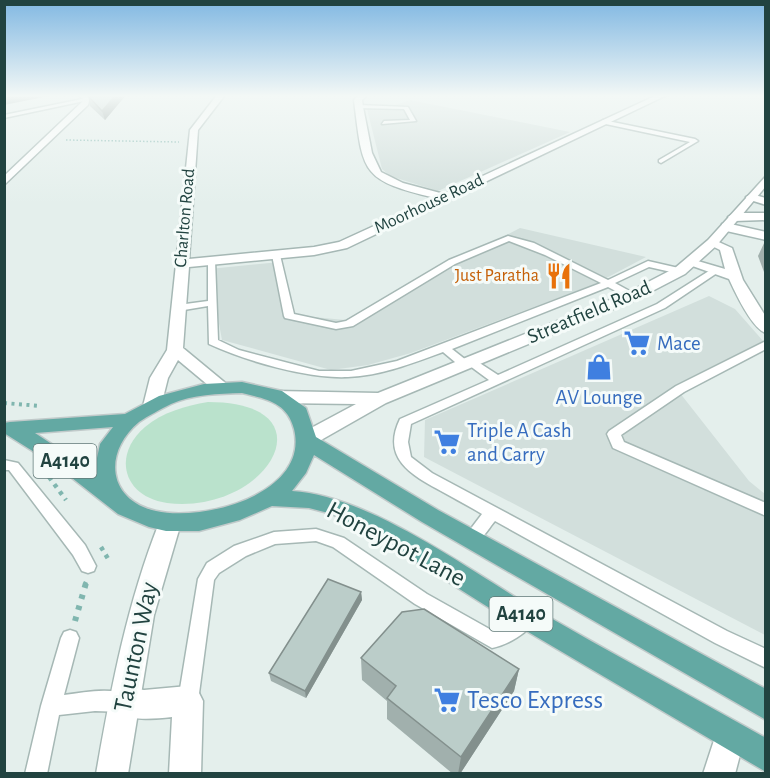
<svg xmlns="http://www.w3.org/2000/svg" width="770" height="778" viewBox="0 0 770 778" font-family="'Alegreya Sans',sans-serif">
<rect width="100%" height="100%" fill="#e4efec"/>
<path fill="#d2dfdc" d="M410 100 570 132 438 191 390 176 382 169 366 105H395Z
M520 228 646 257 595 284 411 353 368 365 331 370 222 340 209 269 280 262 292 315 345 320Z
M709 296 735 309 764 342 676 388 749 481 765 494V635L424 457 425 420Z"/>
<path fill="#bae2cc" d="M208 402C334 402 268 515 167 503 123 497 112 455 145 427 163 412 185 406 208 402Z"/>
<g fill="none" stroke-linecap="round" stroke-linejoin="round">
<g stroke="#a6b8b5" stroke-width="3">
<path id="service" d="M87 98 89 100 4 118V115Z
M359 105 408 107 416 121 382 124 384 121 410 120 404 109 357 108Z
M603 120 695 139 698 141 661 163 659 162V160L690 142 601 123Z
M508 236 534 243 608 280 648 261 683 269 685 271 680 274 649 267 615 283 635 294V298H629L608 287 452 349 466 360H475L498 375 657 304 712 269H718L720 271 665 308 411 424 408 442 411 457 432 473 727 631 766 649V668L715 643 495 521C487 530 479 548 465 543L463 539 482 514C469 506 455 499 441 491 411 475 381 458 400 419L489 380 470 366 461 367 443 352C413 363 380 376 348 377 308 379 246 361 209 344L208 306 178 311 173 308 178 305 208 301V262L209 260H215L218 340 239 350 319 371H351L397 361 601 283 545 255 509 241 455 264 353 326 336 329 285 318 284 316 272 255 273 253 280 255 294 314 336 323 346 321 449 260Z
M766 341V349L684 392 621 435 624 442 766 503V516L613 448 607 434 609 431 676 386Z
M4 460 18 463 85 545 96 566 94 571 88 573 82 571 73 555 9 470H4Z
M316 529 344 538 427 594 493 631 527 610 533 612 536 618C529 633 507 645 492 648L415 604 333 547 316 541 275 544 246 556 219 573 214 580 198 701 195 708 188 711 181 708 178 701 198 579 207 563 234 546 274 532Z
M70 630 76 632 79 638 64 695C85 692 110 687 130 695L133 702 130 709 123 712 95 711 59 715 47 774H25L41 706 61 638 64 632Z"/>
</g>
<g stroke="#a6b8b5" stroke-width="3">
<path id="minor" d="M78 95 90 97 88 105 4 185V176L82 102 83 99Z
M217 95H225L198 130 189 259 314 247 339 242 435 198C361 180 363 174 354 100L359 95H367L362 100 363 107 372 153 381 172 403 183 444 194 657 95H667L347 248 314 255 189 267 183 348 229 386 220 391 214 390 178 360 168 378 161 406 152 412 143 406 150 378 167 350 190 130Z
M751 194 766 198V205L747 199 746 197Z
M766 213V220L734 221 728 217 734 213Z
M726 223 766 232V240L722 230V224Z
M712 239 732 248 743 280 766 317V333C752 329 735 292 729 279L684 263 691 259 725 269 720 250 706 243Z
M188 686 198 691 203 701 201 774H169L172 717C151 719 133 721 113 712L108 702 113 692 123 687 144 690Z
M730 721 741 725 745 736 735 774H703L719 725Z"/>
</g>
<g stroke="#a6b8b5" stroke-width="3">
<path id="tertiary" d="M766 176V186L716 246 685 274 637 299 386 403 314 444H300L297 439 300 434 356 404 277 403 268 397 277 391 378 393 627 293 675 268 708 240Z
M170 514 178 517 181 523 154 615 128 774H96C111 688 127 604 159 523L162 517Z"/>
</g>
<g stroke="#c1caca" stroke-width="3">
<path id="primary" d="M242 382 282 391 306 408 316 437 438 510 766 689V720L422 522 314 455 306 473 292 491C368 495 469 570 535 609 611 653 689 695 766 738V772L518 626 401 552 332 514 309 508 272 506 240 520 199 531H166L149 527 118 514 58 467 4 433V423L10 422 125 414 159 396 204 384ZM242 393C266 399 287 402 294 429 310 494 203 522 156 511 107 500 103 452 139 422 148 416 161 409 171 404 193 394 218 394 242 393ZM113 427 100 444 94 472 35 433Z"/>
</g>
<path stroke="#80b6af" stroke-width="1.5" stroke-dasharray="1.5 2" stroke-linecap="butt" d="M66 140 179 142"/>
<path stroke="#80b6af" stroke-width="4" stroke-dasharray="3 4.5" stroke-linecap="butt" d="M4 403 40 406"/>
<path stroke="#80b6af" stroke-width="4.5" stroke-dasharray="4 5" stroke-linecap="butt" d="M49 477 66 500
M101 547 110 562
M85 584 86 582"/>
<path stroke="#80b6af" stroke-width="6" stroke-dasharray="4.5 7" stroke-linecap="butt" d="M75 621 86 583"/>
<use href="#service" fill="#fff" fill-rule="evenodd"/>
<use href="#minor" fill="#fff" fill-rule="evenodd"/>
<use href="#tertiary" fill="#fff" fill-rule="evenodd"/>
<use href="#primary" fill="#63a9a3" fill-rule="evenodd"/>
</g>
<path fill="#a1b0ad" d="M88 95H126L105 120 90 106Z
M765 241V273L764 272 758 256Z
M361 592 362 600 306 698 271 681 269 673Z
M361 658 519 669 514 691 460 774H453L387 719V701L362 680Z"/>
<path fill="#83908d" d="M4 95H54L4 105Z
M116 95H126L105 120 102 111Z
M361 592 362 600 306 698 305 691Z
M519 669 514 691 460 774H458L461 757Z"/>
<path fill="#bbcdc9" stroke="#83908d" stroke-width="1.5" d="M88 95H116L102 111 88 96Z
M328 579 361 592 305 691 269 673Z
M424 609 519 669 461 757 387 698 396 686 361 658 402 612Z"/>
<linearGradient id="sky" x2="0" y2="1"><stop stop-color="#81b8e2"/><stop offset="0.47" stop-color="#f3f8f6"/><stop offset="1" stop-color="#f3f8f6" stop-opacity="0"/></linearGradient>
<rect width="770" height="204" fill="url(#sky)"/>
<defs>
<g id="restaurant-bare" transform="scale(2.07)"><path d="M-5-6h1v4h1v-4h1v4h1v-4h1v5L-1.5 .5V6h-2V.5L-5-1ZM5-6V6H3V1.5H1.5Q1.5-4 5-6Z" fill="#e8710a" stroke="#f5fbf9" stroke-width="2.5" paint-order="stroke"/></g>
<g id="supermarket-bare" transform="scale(2.07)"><path d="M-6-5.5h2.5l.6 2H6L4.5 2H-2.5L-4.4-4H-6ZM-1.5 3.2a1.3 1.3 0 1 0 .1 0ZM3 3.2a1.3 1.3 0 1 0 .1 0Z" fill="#3f7fe0" stroke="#f5fbf9" stroke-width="2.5" paint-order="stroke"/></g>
<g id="shop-bare" transform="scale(2.07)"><path d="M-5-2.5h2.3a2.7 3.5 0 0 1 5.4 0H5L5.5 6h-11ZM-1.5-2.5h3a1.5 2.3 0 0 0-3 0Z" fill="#3f7fe0" stroke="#f5fbf9" stroke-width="2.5" paint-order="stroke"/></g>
</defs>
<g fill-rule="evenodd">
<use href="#restaurant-bare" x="559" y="276"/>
<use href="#supermarket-bare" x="637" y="343"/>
<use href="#shop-bare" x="599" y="367"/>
<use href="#supermarket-bare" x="447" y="442"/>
<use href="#supermarket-bare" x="447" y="700"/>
</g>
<g text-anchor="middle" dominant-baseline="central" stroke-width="6" stroke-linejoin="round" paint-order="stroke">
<g font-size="18" fill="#214340" stroke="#f5fbf9">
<text transform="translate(429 204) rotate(-25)">Moorhouse Road</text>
<text transform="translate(185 218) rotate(-85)">Charlton Road</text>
</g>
<g font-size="18" fill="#c56008" stroke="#f5fbf9" text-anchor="end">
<text x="539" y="276">Just Paratha</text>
</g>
<g fill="#f5fbf9" stroke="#617a78" stroke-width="1.5">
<rect x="33.5" y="444" width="63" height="34" rx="4.5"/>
<rect x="489.5" y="597" width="63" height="34" rx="4.5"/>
</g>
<g font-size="20" font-weight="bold" fill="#214340">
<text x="65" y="461">A4140</text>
<text x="521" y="614">A4140</text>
</g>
<g font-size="21" fill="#214340" stroke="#f5fbf9">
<text transform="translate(589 312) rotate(-23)">Streatfield Road</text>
</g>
<g font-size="21" fill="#366cbe" stroke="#f5fbf9" text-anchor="start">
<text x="657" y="343">Mace</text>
<text x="599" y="397" text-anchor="middle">AV Lounge</text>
<text x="467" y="430">Triple A Cash<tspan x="467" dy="24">and Carry</tspan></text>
</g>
<g font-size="26" fill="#214340" stroke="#f5fbf9">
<text transform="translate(396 544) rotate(28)">Honeypot Lane</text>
<text transform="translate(136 647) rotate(-78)">Taunton Way</text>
</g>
<g font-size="26" fill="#366cbe" stroke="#f5fbf9" text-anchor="start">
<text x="467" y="700">Tesco Express</text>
</g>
</g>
<rect width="770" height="778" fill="none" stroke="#214340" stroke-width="12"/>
</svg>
